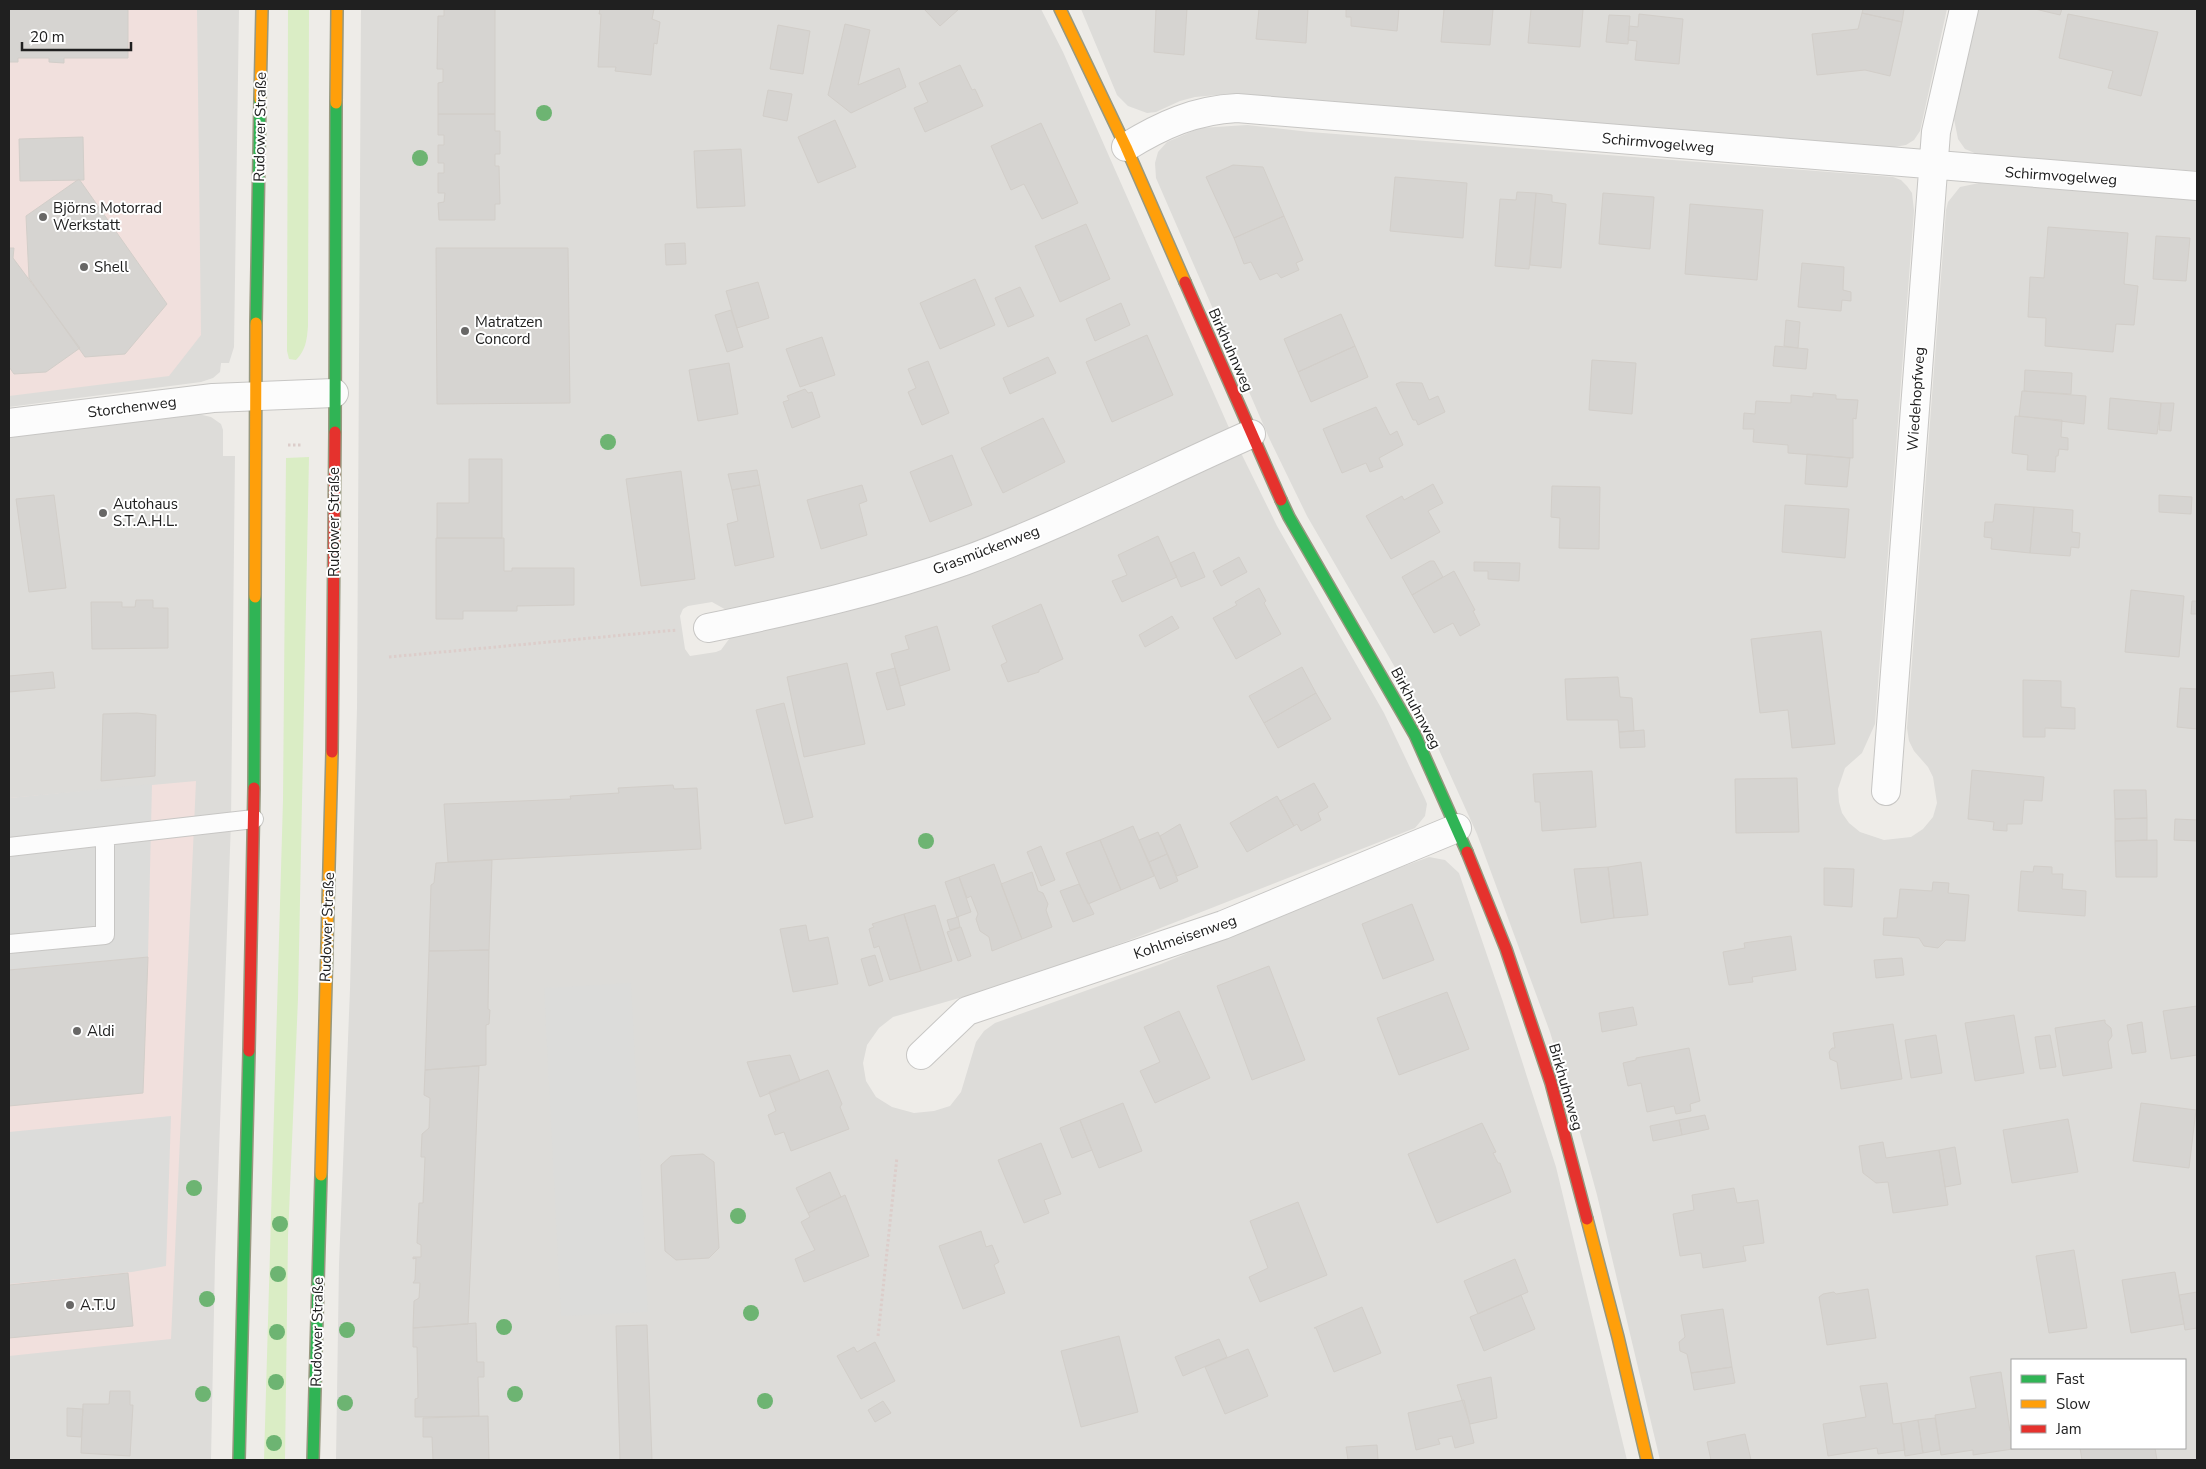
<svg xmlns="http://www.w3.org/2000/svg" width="2206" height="1469" viewBox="0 0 2206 1469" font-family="'Nunito Sans',sans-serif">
<rect width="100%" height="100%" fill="#eeece8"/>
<path fill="#dddcd9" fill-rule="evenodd" d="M9 9H239L234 347 229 363H221L220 372 213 378 201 382 9 407Z
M361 9H1041L1063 52 1230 430 1042 518 910 569 730 612 712 602 688 606 683 609 680 616 685 649 690 656 716 652 721 650 732 635 1238 452 1242 455 1277 526 1384 713 1425 799 1427 804 1425 816 1415 828 1135 938 1022 980 893 1017 879 1028 867 1045 863 1063 866 1081 876 1097 892 1107 914 1113 934 1111 950 1106 961 1092 976 1042 984 1031 995 1023 1161 964 1355 884 1429 857 1445 860 1459 873 1503 1002 1556 1167 1627 1460H336L339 1264 350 989 357 708Z
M1081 9H1947L1920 131 1914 140 1906 145 1894 147 1217 95 1195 97 1180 101 1156 112 1147 113 1128 106 1117 95Z
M1978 9H2197V171L1977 154 1965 149 1958 139 1954 119Z
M1247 125 1310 132 1893 177 1901 180 1907 186 1912 193 1914 211 1875 724 1862 753 1845 768 1838 789 1839 802 1842 813 1849 823 1860 832 1884 840 1911 837 1923 829 1933 817 1937 803 1933 777 1928 767 1914 751 1909 741 1907 728 1946 210 1948 202 1960 187 1979 183 2197 200V1460H1660L1597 1195 1576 1118 1550 1032 1477 834 1425 719 1307 516 1270 440 1156 178 1155 163 1158 152 1167 142 1200 128ZM2012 1360H2185V1448H2012Z
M194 413 211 417 221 424 223 430V456H235L231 822 215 1261 211 1460H9V436Z"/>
<path fill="#f1e0dd" d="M9 9H197L201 335 169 376 9 396Z
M196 781 171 1339 9 1356V798Z"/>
<path fill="#dcdcda" d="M152 784 148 957 9 970V798Z
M631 983 648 1312 561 1316 544 988Z
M171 1116 166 1266 132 1272 9 1284V1132Z"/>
<path fill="#daedc5" d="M288 9H309L308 326C307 339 306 350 296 360L289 359 287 351Z
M309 457 298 999 288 1236 285 1460H264L283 800 286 458Z"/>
<path fill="#d6d4d1" stroke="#d2cec9" d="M9 9H128V58H64V63L49 62V58H18V62H9Z
M444 9H495V114H438V83L443 82V69H437L438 16H444Z
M600 9H654L652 19 660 22 657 44 654 43 651 75 615 71 616 67H598L601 14H599Z
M924 9H959L940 26Z
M1156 9H1187L1184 55 1154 52Z
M1259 9H1308L1306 43 1256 39Z
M1346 9H1399L1397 31 1351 26V17H1346Z
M1444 9H1493L1490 45 1441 42Z
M1531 9H1583L1580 47 1528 43Z
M1863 9H1904L1902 22 1862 13Z
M2035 9H2062L2060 15Z
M1862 13 1902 22 1890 76 1865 70 1817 75 1812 34 1858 29Z
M1639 14 1683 19 1679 64 1635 60 1637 41 1628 40 1629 26 1638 27Z
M2068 14 2158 32 2141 96 2108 88 2113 71 2059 58Z
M1609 15 1630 16 1628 44 1606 42Z
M845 24 870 30 858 85 899 68 906 87 851 113 828 95Z
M778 25 810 31 803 74 770 69Z
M960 65 972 90 975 89 983 106 925 132 914 108 928 102 919 83Z
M768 90 792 94 787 121 763 116Z
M438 114H495V131H500V154H495V166H499L500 204H495V220H439L438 203 444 202 445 193H438V173H444V163H438V145H444V135H438Z
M835 120 856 167 818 183 798 137Z
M1041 123 1078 203 1042 219 1024 184 1011 190 991 146Z
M83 137 84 180 20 181 19 139Z
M741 149 745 206 697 208 694 151Z
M1233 165 1263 167 1284 216 1234 238 1206 177Z
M1395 177 1467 183 1463 238 1390 231Z
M79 179 167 304 125 354 85 357 29 278 26 216Z
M1517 192 1536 193 1529 269 1495 266 1500 199 1516 200Z
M1536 193 1552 195V202L1566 204 1561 268 1530 265Z
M1603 193 1654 197 1650 249 1599 244Z
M1690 204 1763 210 1757 280 1685 274Z
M1284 216 1303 260 1296 263 1299 270 1281 278 1277 273 1260 280 1251 262 1244 264 1234 238Z
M1086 224 1110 279 1060 302 1035 246Z
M2048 227 2128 233 2124 284 2138 286 2134 325 2116 324 2113 352 2045 346 2046 318 2028 317 2030 277 2044 278Z
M2156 236 2190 238 2186 281 2153 279Z
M685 243 686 264 666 265 665 244Z
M9 248H14L13 258 80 348 46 372 14 374 9 367Z
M436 248H568L570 403 437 404Z
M1802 263 1844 267 1843 290 1851 292V301L1842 300 1841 311 1798 307Z
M975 279 995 325 940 349 920 303Z
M758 282 769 318 737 328 726 291Z
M1020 287 1034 316 1008 327 995 298Z
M1121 303 1130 325 1095 341 1086 319Z
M731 310 743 347 727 352 715 315Z
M1341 314 1355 346 1298 372 1284 339Z
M1786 320 1800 322 1798 348 1784 346Z
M1147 335 1173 395 1112 422 1086 362Z
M822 337 835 375 800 387 786 349Z
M1355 346 1368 377 1311 402 1298 372Z
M1775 346 1808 349 1806 369 1773 366Z
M1048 357 1056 373 1010 394 1003 378Z
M1592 360 1636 363 1632 414 1589 410Z
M928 361 949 413 922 425 908 392 916 388 908 369Z
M729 363 738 414 698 421 689 370Z
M2025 370 2072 373 2071 394 2024 391Z
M1401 382 1422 383 1429 400 1438 396 1445 412 1418 425 1416 420H1413L1396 384Z
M805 389 808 393 812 392 820 417 792 428 783 402 789 400 787 396Z
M2022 391 2086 396 2084 424 2019 416Z
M1813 393 1836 395V399L1858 400 1856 419 1853 418V458L1788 453V445L1753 442 1754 429H1743L1744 413 1755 414 1756 401 1791 403V395L1813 397Z
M2110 398 2161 403 2157 434 2108 429Z
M2161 403H2174L2171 431 2159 430Z
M1376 407 1390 435 1397 431 1403 445 1379 458 1383 467 1370 472 1366 463 1342 473 1323 429Z
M2015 416 2062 420 2061 437 2068 438V450L2059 449 2058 456H2056L2055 472 2027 470 2028 455 2012 453Z
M1043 418 1065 462 1003 493 981 448Z
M1807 454 1850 458 1847 487 1805 484Z
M952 455 972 505 930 522 910 472Z
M469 459H502V538H437V503H469Z
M757 470 760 485 732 490 728 474Z
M681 471 695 579 641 586 626 479Z
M1433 484 1443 503 1428 511 1440 532 1391 559 1366 516 1402 496 1404 500Z
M760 485 774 557 735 566 727 524 738 521 732 490Z
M862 485 867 501 859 504 867 535 821 549 807 500Z
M1552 486 1600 487 1599 549 1559 548 1560 518 1551 517Z
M54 495 66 588 29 592 16 499Z
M2159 495 2192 497 2191 514 2159 512Z
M1995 504 2034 507 2030 553 1991 549 1992 538 1984 537 1985 522H1993Z
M1785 505 1849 509 1845 558 1782 552Z
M2034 507 2073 510 2072 532 2080 533 2079 548 2071 547 2070 556 2030 553Z
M1158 536 1177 577 1122 602 1112 581 1127 575 1118 555Z
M436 538H504V571H512V568H574V605L517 606V611H463V619H436Z
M1194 552 1205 577 1181 587 1170 563Z
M1239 557 1247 572 1221 586 1213 571Z
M1430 561H1434L1443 577 1412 595 1402 577Z
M1474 562 1520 563 1519 581 1488 579V571H1474Z
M1454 571 1475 610 1473 611 1480 625 1460 636 1453 623 1434 633 1412 595Z
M1259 588 1266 601 1264 603 1281 634 1236 659 1213 618 1237 605 1235 602Z
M2131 590 2184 596 2179 657 2125 652Z
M136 600H153V608H168V648L92 649 91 602H122V607H135Z
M2192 601H2197V614H2191Z
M1041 604 1063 659 1039 670V672L1008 682 1001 665 1007 662 992 626Z
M1172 616 1179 628 1145 647 1139 635Z
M937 626 950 670 900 686 891 654 909 649 905 636Z
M1821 631 1835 744 1792 748 1788 710 1760 713 1751 639Z
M847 663 865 744 804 757 787 677Z
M1302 667 1316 693 1264 723 1249 696Z
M895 668 905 705 887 710 876 673Z
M53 672 55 688 9 692V676Z
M1618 677 1620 697 1632 698 1634 731 1619 732 1618 720H1567L1565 679Z
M2023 680 2061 681V707L2075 708V729L2045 728V737H2023Z
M2180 688 2197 689V729L2177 727Z
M1316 693 1331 719 1278 748 1264 723Z
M784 703 813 817 785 824 756 710Z
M137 713 156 715 155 776 101 781 103 714Z
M1644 730 1645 747 1620 748 1619 732Z
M1972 770 2044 777 2042 801 2024 800 2022 824H2007V831L1993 830 1994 822 1968 819Z
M1592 771 1596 827 1542 831 1540 802H1535L1533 774Z
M1797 778 1799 832 1736 833 1735 779Z
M1314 783 1328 807 1318 813 1321 820 1301 831 1297 824 1294 826 1280 801Z
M673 785 674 789 697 788 701 849 448 862 444 804 571 799 570 796 619 793 618 788Z
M2114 790H2146L2147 818 2115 819Z
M1277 796 1294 826 1247 852 1230 823Z
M2147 818V840L2115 841V819Z
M2175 819 2197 820V841L2174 840Z
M1180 824 1198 867 1177 876 1160 836Z
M1133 826 1154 876 1121 890 1100 840Z
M1158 832 1167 854 1149 862 1139 840Z
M1100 840 1121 890 1088 904 1066 853Z
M2157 840V877H2116L2115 841Z
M1041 846 1055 880 1041 886 1027 852Z
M1167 854 1178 881 1160 889 1149 862Z
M492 860 489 950 429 951 431 885 434 883 436 863Z
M1641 862 1648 915 1614 918 1608 867Z
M994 864 1022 939 992 951 989 937 980 931 976 919 978 914 971 896 967 898 959 877Z
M2034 866 2052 867V874H2063L2062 889 2086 891 2085 916 2018 911 2021 871 2033 872Z
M1608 867 1614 918 1581 923 1574 869Z
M1824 868 1854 869 1852 907 1824 905Z
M1032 872 1038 891 1043 893 1048 904 1046 910 1052 927 1022 939 1001 884Z
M959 877 971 912 957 917 945 882Z
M1933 882 1949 883 1948 893 1969 895 1965 941 1946 940 1938 948 1924 946 1919 938 1883 935 1884 918H1897L1900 889 1932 891Z
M1079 884 1094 914 1073 922 1060 891Z
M1412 904 1434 960 1383 979 1362 924Z
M935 905 952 961 921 971 904 914Z
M904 914 921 971 890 980 879 946 874 948 869 929 874 927 872 924Z
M958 917 960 927 950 930 947 920Z
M806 925 809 941 828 937 838 984 793 992 780 929Z
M961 927 971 956 958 961 947 932Z
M1791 936 1796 970 1752 977 1753 982 1729 985 1723 952 1745 948 1744 943Z
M489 950 488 1009 490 1010 489 1024 486 1025V1065L425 1070 429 951Z
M875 955 883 981 869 986 861 959Z
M148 957 143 1093 9 1106V970Z
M1902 958 1904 975 1876 978 1874 960Z
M1269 966 1305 1060 1252 1080 1217 986Z
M1447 992 1469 1049 1399 1075 1377 1018Z
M2197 1006V1055L2171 1059 2163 1011Z
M1633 1007 1637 1025 1602 1032 1599 1013Z
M1179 1011 1210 1078 1155 1103 1140 1071 1160 1062 1144 1027Z
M2014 1015 2024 1073 1975 1081 1965 1023Z
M2105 1020V1023L2111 1028 2112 1036 2108 1042 2112 1068 2063 1076 2055 1028Z
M2142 1022 2146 1052 2132 1054 2127 1025Z
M1893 1024 1902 1079 1841 1089 1837 1062 1830 1059 1829 1052 1832 1048H1835L1833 1033Z
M1936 1035 1942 1073 1911 1078 1905 1040Z
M2050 1035 2056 1067 2040 1069 2035 1037Z
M1689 1048 1700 1101 1690 1104 1691 1111 1676 1114 1674 1106 1647 1112 1641 1083 1628 1086 1623 1063 1636 1060V1058Z
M790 1055 800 1081 760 1097 747 1062Z
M479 1066 468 1324 413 1328 414 1301 419 1298 420 1283H413L415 1280 416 1258 413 1259V1257H421V1245L417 1243 419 1203H423L425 1157H421L422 1134 429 1128 430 1098 424 1095 425 1070Z
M828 1070 842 1104 840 1107 849 1129 791 1151 784 1132 775 1135 768 1115 776 1111 769 1092Z
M1123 1103 1142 1151 1099 1168 1080 1120Z
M2141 1103 2196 1110 2189 1168 2133 1161Z
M1705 1115 1709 1129 1682 1135 1679 1120Z
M2068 1119 2078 1172 2012 1183 2003 1130Z
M1080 1120 1092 1150 1072 1158 1060 1128Z
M1679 1120 1682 1135 1653 1141 1650 1126Z
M1482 1123 1496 1152 1493 1153 1498 1163H1500L1511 1192 1437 1223 1408 1154Z
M1883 1142 1886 1158 1939 1150 1948 1205 1893 1213 1888 1182 1876 1183 1863 1173 1859 1146Z
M1041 1143 1061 1194 1044 1200 1049 1213 1024 1223 998 1160Z
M1955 1147 1961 1184 1945 1187 1939 1150Z
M703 1154 714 1162 719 1248 709 1258 676 1260 665 1251 661 1165 671 1156Z
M830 1172 841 1197 808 1213 796 1188Z
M1734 1188 1737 1203 1758 1200 1764 1243 1743 1246 1746 1261 1703 1268 1701 1253 1680 1256 1673 1214 1694 1210 1692 1195Z
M845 1195 869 1256 804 1282 795 1259 815 1250 801 1222 810 1217 808 1213Z
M1298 1202 1327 1275 1260 1302 1249 1277 1268 1268 1250 1221Z
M981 1231 986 1247 992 1245 999 1262 994 1265 1005 1293 963 1309 939 1246Z
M2074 1250 2087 1328 2049 1333 2036 1256Z
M1515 1259 1528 1292 1478 1314 1464 1281Z
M2175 1272 2184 1324 2131 1333 2122 1280Z
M128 1273 133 1326 9 1338V1285Z
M1868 1289 1876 1338 1827 1345 1819 1297 1823 1294 1834 1292 1836 1294Z
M2197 1292V1328L2185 1330 2179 1295Z
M1521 1295 1535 1329 1484 1351 1470 1317Z
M1362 1307 1381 1353 1334 1372 1316 1328H1314Z
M1723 1309 1732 1367 1691 1373 1687 1354 1680 1351 1679 1342 1685 1337 1681 1315Z
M476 1323 477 1362H484V1377H478L479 1416 415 1417V1399L418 1398 417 1347H413V1328Z
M647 1325 652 1460H620L616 1326Z
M1119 1336 1138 1412 1081 1427 1061 1351Z
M1219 1339 1227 1357 1183 1376 1175 1357Z
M875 1342 895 1381 861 1399 837 1356 854 1347 857 1352Z
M1248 1349 1268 1396 1225 1414 1205 1367Z
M1732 1367 1735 1383 1694 1390 1691 1373Z
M2001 1372 2010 1431H2012V1448H2019L1973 1455V1450L1941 1455 1935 1415 1976 1408 1970 1377Z
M1491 1377 1497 1418 1470 1424 1457 1385Z
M1887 1383 1893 1424 1901 1423 1905 1450 1878 1454 1877 1448 1828 1456 1823 1424 1866 1417 1860 1386Z
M110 1391H130V1405H133L130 1456 81 1453 83 1404H109Z
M1464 1400 1474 1443 1455 1448 1452 1436 1438 1439 1440 1444 1416 1450 1408 1413Z
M883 1401 891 1413 875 1422 868 1410Z
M67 1408 83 1409 81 1437 67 1436Z
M488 1416 489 1460H433L432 1437H423V1418Z
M1935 1418 1940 1450 1923 1453 1918 1420Z
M1918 1420 1923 1453 1905 1456 1901 1423Z
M1745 1434 1751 1460H1711L1707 1442Z
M1377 1445 1378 1460H1348L1346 1447Z
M2080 1448H2155L2157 1460H2082Z"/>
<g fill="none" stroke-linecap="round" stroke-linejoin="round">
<g stroke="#c7c6c4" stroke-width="20">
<path id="lane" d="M9 847 254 819
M9 944 105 935V836"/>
</g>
<g stroke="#c7c6c4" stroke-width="30">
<path id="street" d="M1126 147C1162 125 1195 110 1237 108L2197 186
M9 423 213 398 334 393
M708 628C795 610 880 591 964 561 1062 525 1156 476 1251 434
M1886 791 1936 132 1964 9
M921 1055 967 1011 1223 925 1457 828"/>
</g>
<g stroke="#97987f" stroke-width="14">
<path id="fast" d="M256 323 260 99
M335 432 336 103
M1281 500 1289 517 1415 735 1467 852
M254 788 255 597
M239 1460 249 1051
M313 1460 321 1175"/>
</g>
<g stroke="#97987f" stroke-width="14">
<path id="slow" d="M1060 9 1126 147 1185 282
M260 99 262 9
M336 103 337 9
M255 597 256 323
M321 1175 332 752
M1587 1219 1618 1337 1647 1460"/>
</g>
<g stroke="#97987f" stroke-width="14">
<path id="jam" d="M1185 282 1281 500
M332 752 335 432
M1467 852 1506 949 1551 1083 1587 1219
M249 1051 254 788"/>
</g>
<path stroke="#dccdca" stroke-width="3" stroke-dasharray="2.5 2.5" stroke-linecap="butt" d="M288 445H302
M389 657 677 630
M878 1336 897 1157"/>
<use href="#lane" stroke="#fcfcfc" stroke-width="18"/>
<use href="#street" stroke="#fcfcfc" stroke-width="28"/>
<use href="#fast" stroke="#30b455" stroke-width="11"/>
<use href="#slow" stroke="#ff9f0a" stroke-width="11"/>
<use href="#jam" stroke="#e5322d" stroke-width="11"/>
</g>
<g fill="#6db472">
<circle cx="544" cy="113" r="8"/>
<circle cx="420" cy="158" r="8"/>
<circle cx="608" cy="442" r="8"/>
<circle cx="926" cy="841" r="8"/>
<circle cx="194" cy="1188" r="8"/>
<circle cx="738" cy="1216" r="8"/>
<circle cx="280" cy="1224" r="8"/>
<circle cx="278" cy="1274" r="8"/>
<circle cx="207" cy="1299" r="8"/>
<circle cx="751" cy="1313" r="8"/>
<circle cx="504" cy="1327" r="8"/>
<circle cx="347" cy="1330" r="8"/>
<circle cx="277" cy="1332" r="8"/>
<circle cx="276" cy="1382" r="8"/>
<circle cx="203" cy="1394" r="8"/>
<circle cx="515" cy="1394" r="8"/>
<circle cx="765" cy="1401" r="8"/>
<circle cx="345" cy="1403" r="8"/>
<circle cx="274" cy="1443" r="8"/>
</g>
<g fill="#686766" stroke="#fff" stroke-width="2">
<circle cx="43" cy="217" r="5"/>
<circle cx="84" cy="267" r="5"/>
<circle cx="465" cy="331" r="5"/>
<circle cx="103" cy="513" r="5"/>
<circle cx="77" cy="1031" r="5"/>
<circle cx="70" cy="1305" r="5"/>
</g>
<g text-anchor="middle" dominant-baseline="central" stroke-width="4" stroke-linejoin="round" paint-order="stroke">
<g font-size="15" fill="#202020" stroke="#fff">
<text transform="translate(260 127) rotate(-89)">Rudower Straße</text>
<text transform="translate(1658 143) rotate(5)">Schirmvogelweg</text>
<text transform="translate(2061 176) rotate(4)">Schirmvogelweg</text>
<text transform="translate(1231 350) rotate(66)">Birkhuhnweg</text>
<text transform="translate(1916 399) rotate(-86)">Wiedehopfweg</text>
<text transform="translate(132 407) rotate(-7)">Storchenweg</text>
<text transform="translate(334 522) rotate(-90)">Rudower Straße</text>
<text transform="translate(986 550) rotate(-21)">Grasmückenweg</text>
<text transform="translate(1416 708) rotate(62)">Birkhuhnweg</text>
<text transform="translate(327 927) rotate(-88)">Rudower Straße</text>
<text transform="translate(1185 937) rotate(-19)">Kohlmeisenweg</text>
<text transform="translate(1566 1087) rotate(74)">Birkhuhnweg</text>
<text transform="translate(317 1332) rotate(-89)">Rudower Straße</text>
</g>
<g font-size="15" fill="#202020" stroke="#fff" text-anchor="start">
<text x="53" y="208">Björns Motorrad<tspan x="53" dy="17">Werkstatt</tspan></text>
<text x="94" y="267">Shell</text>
<text x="475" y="322">Matratzen<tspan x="475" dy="17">Concord</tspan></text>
<text x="113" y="504">Autohaus<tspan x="113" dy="17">S.T.A.H.L.</tspan></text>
<text x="87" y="1031">Aldi</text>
<text x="80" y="1305">A.T.U</text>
</g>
</g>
<rect width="2206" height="1469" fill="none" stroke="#202020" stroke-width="20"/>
<rect x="2011" y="1359" width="175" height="90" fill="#ffffff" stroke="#a6a6a6"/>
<rect x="2021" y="1375" width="25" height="8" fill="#30b455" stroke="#a6a6a6"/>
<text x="2056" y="1384" font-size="15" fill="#202020">Fast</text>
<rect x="2021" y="1400" width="25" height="8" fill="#ff9f0a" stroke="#a6a6a6"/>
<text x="2056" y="1409" font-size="15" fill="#202020">Slow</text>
<rect x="2021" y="1425" width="25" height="8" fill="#e5322d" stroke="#a6a6a6"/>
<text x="2056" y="1434" font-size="15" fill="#202020">Jam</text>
<path d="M22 42v8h109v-8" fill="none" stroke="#202020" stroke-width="2.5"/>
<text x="30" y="42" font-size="15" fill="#202020" stroke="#ffffff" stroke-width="4" paint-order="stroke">20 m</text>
</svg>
